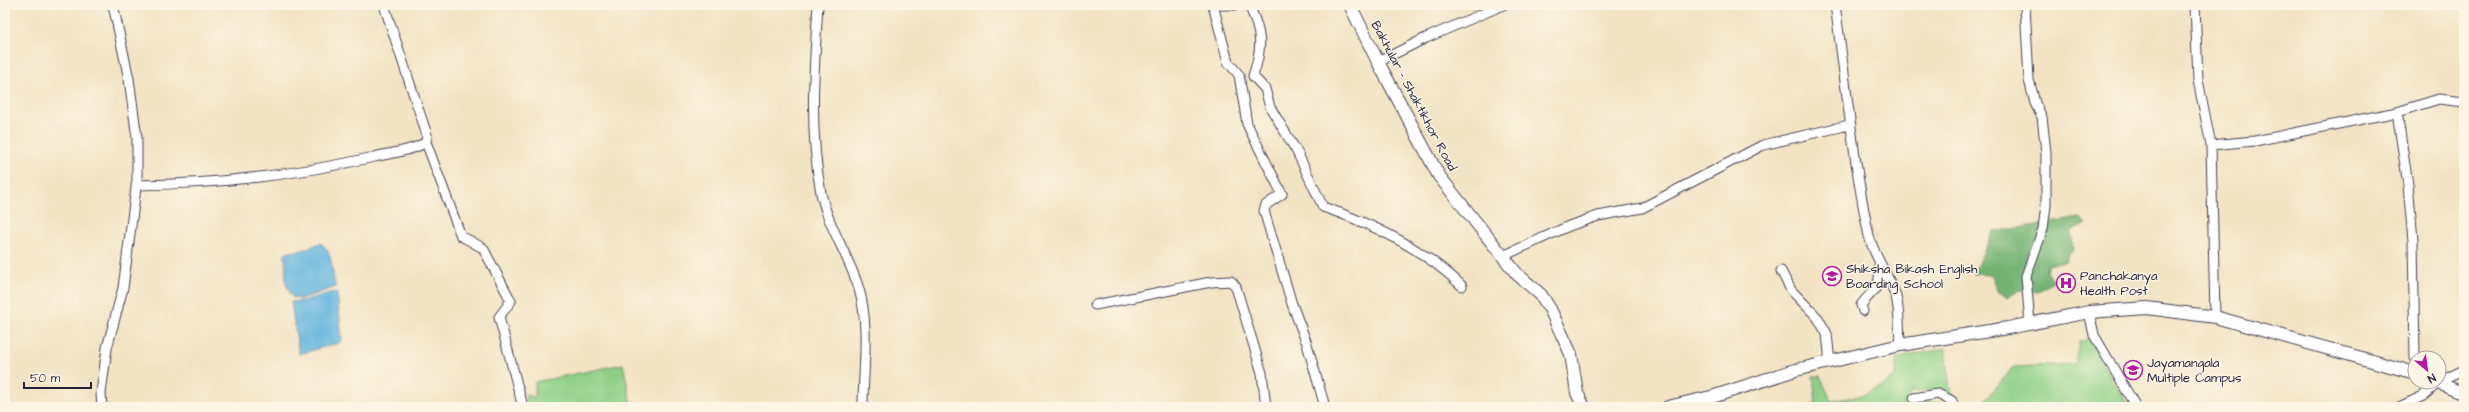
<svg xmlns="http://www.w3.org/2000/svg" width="2469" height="412" viewBox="0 0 2469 412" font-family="'Architects Daughter',sans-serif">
<rect width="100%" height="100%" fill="#fcf5e5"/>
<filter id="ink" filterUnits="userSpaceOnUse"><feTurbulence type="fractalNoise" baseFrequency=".025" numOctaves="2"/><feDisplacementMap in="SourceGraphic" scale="8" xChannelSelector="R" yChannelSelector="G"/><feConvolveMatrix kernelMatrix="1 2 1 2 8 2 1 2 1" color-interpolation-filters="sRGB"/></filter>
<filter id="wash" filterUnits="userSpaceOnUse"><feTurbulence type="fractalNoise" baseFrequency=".012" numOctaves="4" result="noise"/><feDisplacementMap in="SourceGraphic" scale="16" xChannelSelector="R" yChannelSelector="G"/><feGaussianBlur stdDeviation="0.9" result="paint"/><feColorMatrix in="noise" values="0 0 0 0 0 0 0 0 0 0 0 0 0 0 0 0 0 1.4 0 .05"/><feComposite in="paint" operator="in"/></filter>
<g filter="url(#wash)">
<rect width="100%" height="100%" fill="#f2e3c5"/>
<path fill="#8ecf86" stroke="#587860" d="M2089 339 2129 407H1957L1956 402 1939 389 1910 392 1909 401 1942 403 1943 407H1803L1816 403 1813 376H1820L1831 400C1854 400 1878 391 1896 376L1897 358 1946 348 1950 391 1959 403 1983 402 2014 367 2075 364 2079 342Z
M623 364 632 407H528L525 394 535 398V382Z"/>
<path fill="#72b273" stroke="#4a6a57" d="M2081 218 2087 224 2071 231 2073 250 2068 253 2066 261 2048 264 2046 270 2053 282 2037 292 2018 290 2008 298 1998 291 1992 275 1973 274 1993 232Z"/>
<path fill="#62b4de" stroke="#426b8c" d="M320 243C334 251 331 273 336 287L300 299 292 297 286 284 285 253 303 250Z
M333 292 337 293 342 340 339 343 299 354 291 302 303 301Z"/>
</g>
<g filter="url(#ink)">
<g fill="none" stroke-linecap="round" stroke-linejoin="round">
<g stroke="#413f50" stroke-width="11">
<path id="minor" d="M818 5C814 68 809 130 821 193 828 227 849 256 859 289 870 327 863 368 863 407
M1213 5 1228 62 1239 75 1247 124 1282 194 1266 205 1264 211 1292 304 1307 344 1325 407
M1220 5H1236
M1249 5C1262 34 1263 46 1253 76L1265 89 1270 107 1297 152 1323 207C1373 224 1424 249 1462 286
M1835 5C1846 82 1853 160 1869 236 1875 259 1889 275 1896 297 1900 311 1899 330 1900 345
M2025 5 2029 80 2035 103 2042 117 2046 152V205L2043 229 2026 276 2030 324
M2195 5 2198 80 2211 145
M1378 62 1426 38 1503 5
M426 142 461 236 483 248 511 301 499 317 523 407
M136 185C217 184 296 175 374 157 391 153 412 151 426 142L427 135 384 5
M1503 256 1569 226 1598 216 1642 208 1763 145 1849 125
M1781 271 1791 290 1818 318 1827 334 1830 362
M1095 305 1211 282 1231 281 1236 287 1262 373 1266 407
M1863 311 1861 305C1874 288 1881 290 1879 266
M2089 312 2094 335 2136 407
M2215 317 2211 145 2255 141 2397 112
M2415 358 2413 240 2408 185 2397 112 2439 99 2464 102
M2439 382 2464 370
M1914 398 1938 394 1952 401 1954 407
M102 407 101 393 107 348 123 288 137 180V138L129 79 113 5
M2399 407 2423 396 2439 382"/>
</g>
<g stroke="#413f50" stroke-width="14">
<path id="tertiary" d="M1350 5 1378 62 1439 176 1517 274 1541 295 1550 309 1571 354 1577 393 1584 407
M2436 382 2464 394
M1668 407 1715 396 1792 371 1900 345 2008 328 2089 312 2147 308 2215 317 2415 373"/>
</g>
<use href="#minor" stroke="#fff" stroke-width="9"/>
<use href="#tertiary" stroke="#fff" stroke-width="12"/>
</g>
</g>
<defs>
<g id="school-ring" transform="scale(1)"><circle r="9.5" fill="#fcf5e5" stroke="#b5179e" stroke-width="1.5"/><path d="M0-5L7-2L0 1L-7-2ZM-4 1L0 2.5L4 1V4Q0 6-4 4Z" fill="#b5179e"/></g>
<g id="hospital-ring" transform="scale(1)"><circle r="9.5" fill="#fcf5e5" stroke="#b5179e" stroke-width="1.5"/><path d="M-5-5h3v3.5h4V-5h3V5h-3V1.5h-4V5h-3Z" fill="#b5179e"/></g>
</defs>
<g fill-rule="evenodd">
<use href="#school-ring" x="1832" y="276"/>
<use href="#hospital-ring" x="2066" y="283"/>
<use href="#school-ring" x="2133" y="370"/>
</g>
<g text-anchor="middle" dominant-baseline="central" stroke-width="3" stroke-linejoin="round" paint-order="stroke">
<g font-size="13" fill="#22223b" stroke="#fcf5e5">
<text transform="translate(1414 96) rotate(62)">Bakhular - Shaktikhor Road</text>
</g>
<g font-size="13" fill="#22223b" stroke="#fcf5e5" text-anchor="start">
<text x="1846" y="269">Shiksha Bikash English<tspan x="1846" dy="15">Boarding School</tspan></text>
<text x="2080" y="276">Panchakanya<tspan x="2080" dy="15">Health Post</tspan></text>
<text x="2147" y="363">Jayamangala<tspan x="2147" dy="15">Multiple Campus</tspan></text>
</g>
</g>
<rect width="2469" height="412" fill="none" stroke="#fcf5e5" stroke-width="20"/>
<g transform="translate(2427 370) rotate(151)"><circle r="19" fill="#fcf5e5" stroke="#a5a1a1"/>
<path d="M0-3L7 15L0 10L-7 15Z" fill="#b5179e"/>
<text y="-6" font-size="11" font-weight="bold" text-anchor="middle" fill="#22223b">N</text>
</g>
<path d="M24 382v6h67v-6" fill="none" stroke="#22223b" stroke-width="2"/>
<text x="30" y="382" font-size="12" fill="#22223b" stroke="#fcf5e5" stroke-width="3" paint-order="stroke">50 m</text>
</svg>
